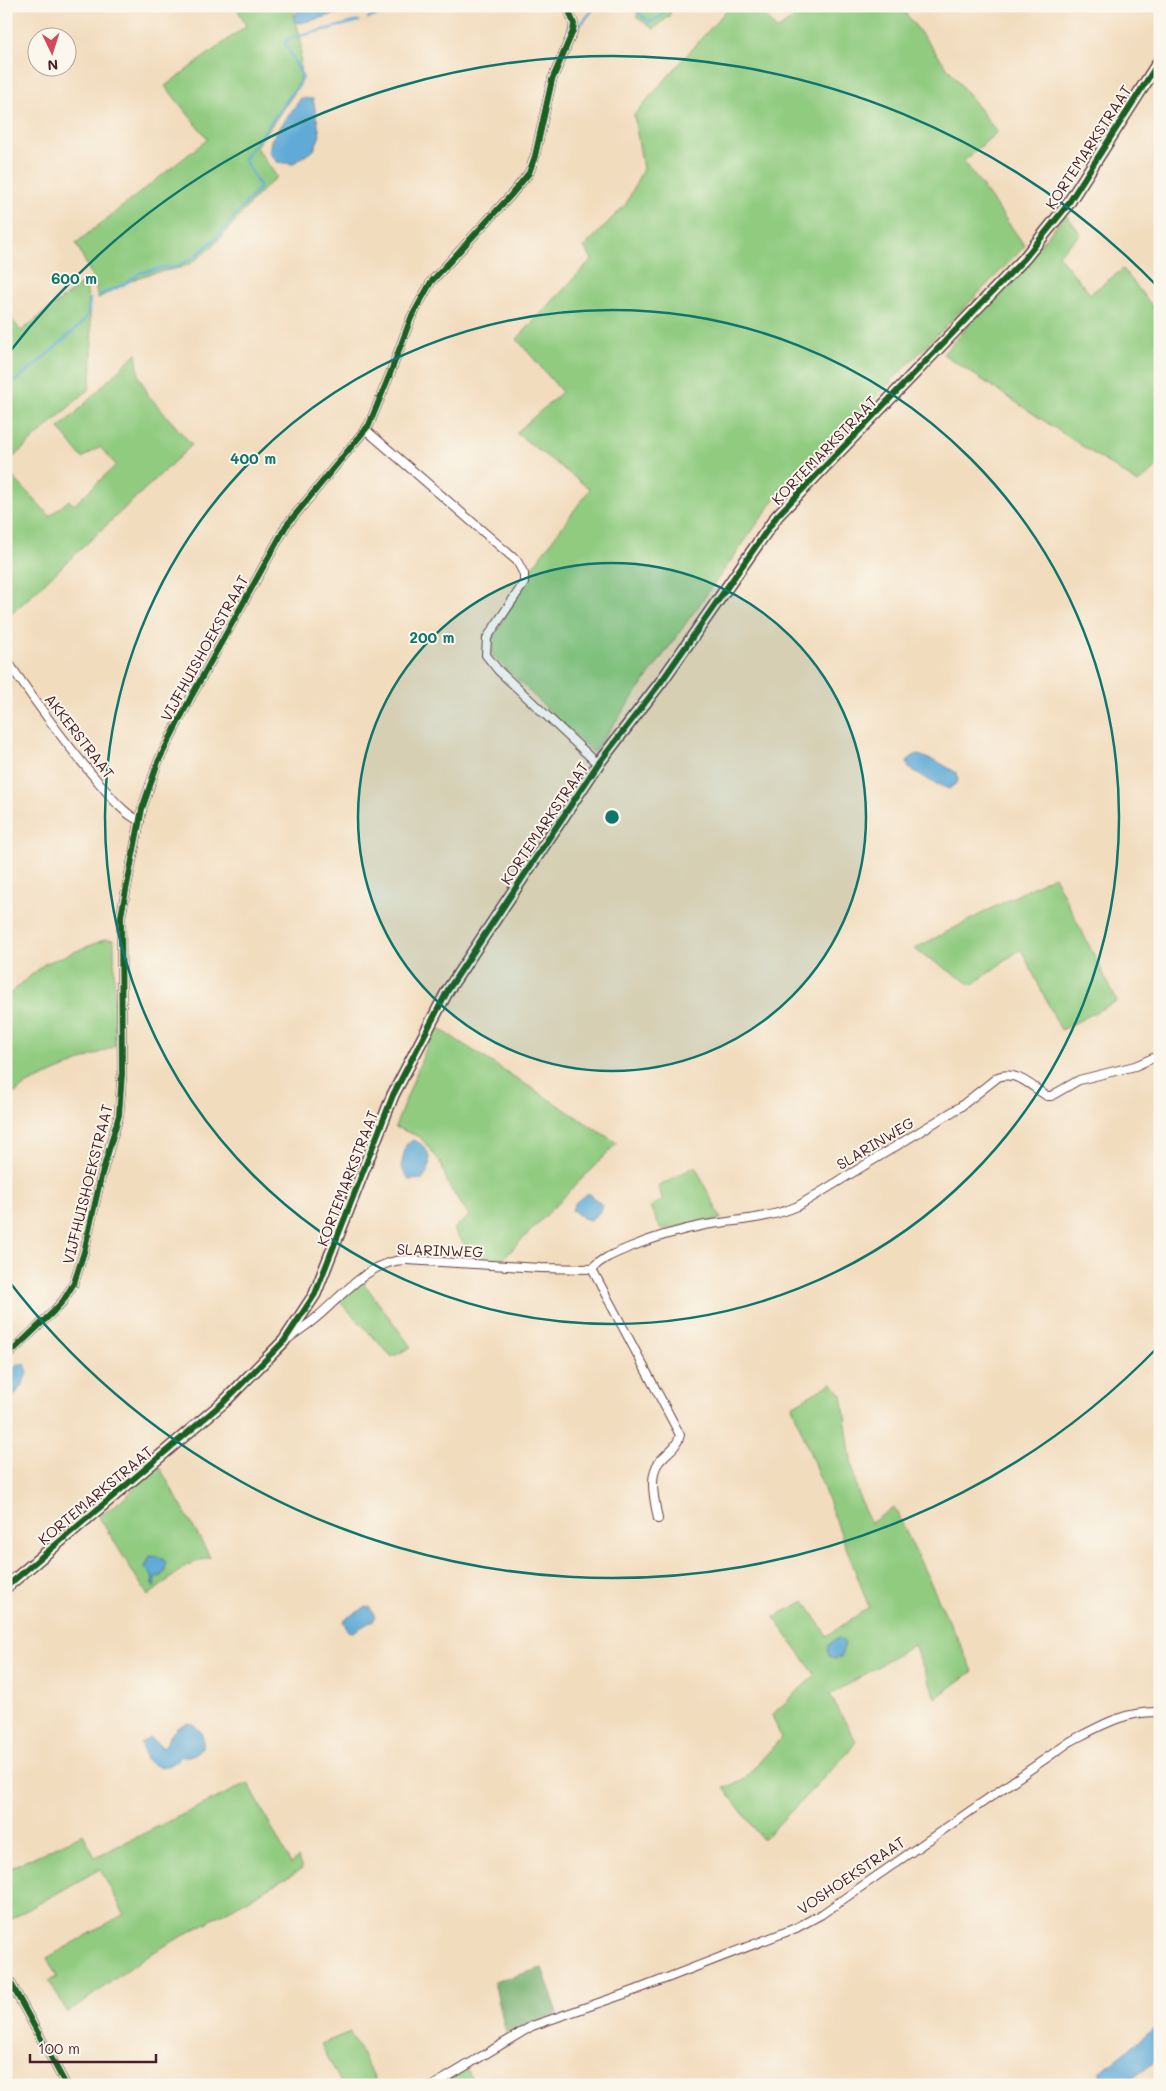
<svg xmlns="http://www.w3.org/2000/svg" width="1166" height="2091" viewBox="0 0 1166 2091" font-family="Mali,sans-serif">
<rect width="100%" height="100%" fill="#fbf7ec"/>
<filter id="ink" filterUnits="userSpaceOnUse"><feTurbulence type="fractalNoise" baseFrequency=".02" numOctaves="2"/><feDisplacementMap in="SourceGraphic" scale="10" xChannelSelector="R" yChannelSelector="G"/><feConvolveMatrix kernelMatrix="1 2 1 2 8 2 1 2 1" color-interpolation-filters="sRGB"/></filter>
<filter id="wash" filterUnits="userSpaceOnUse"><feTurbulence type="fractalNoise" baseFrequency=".0096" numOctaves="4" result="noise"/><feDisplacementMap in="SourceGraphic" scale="20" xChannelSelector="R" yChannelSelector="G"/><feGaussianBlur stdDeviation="1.12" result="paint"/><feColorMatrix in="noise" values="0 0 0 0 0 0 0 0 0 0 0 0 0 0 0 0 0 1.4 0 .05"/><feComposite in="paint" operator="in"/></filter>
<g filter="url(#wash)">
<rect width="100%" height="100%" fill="#f2dcbe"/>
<path fill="#90cb80" stroke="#6d7556" d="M236 6H292L301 40 300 85 256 147 277 177C246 201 228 238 194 261 181 271 161 270 146 275 130 280 113 291 98 298L94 280 76 243 208 139 165 86 246 26Z
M645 6H673L669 16 654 29 636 17Z
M730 6H758L777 30 810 6H900L997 132 964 161 1025 246 775 499 593 753 492 655 493 639 531 569 590 489 516 433 562 392 517 339 592 259 584 247 626 204 643 169 634 115Z
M1066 215 1081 234 1058 255 1090 294 1123 269 1160 316V465L1138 483 943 354Z
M85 281C91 310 95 360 89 389L6 464V312L21 331Z
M136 353 139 376 149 396 192 445 6 619V474L8 472 50 516 69 500 74 505 116 465 100 447 82 458 59 428C86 404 110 378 136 353Z
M1054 876 1117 1001 1061 1030 1021 949 972 985 914 949Z
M106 939 114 940 115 1046 27 1084 7 1099 6 997 44 964Z
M435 1026 617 1143 501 1261 476 1260 453 1229 470 1216 450 1188 439 1160 420 1137 395 1127Z
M695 1166 721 1219 661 1230 650 1207 663 1200 658 1187Z
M363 1282 411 1347 392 1357 339 1301Z
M832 1383 842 1395C848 1431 851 1493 871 1523L894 1507 973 1671 936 1698 914 1645 830 1695 856 1741 847 1754 763 1840 724 1788 742 1781 781 1738 772 1715 815 1675 774 1617 805 1601 827 1636 869 1607 792 1406Z
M159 1466 210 1557 187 1565 148 1596 99 1517 127 1496 143 1478Z
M248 1783 291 1864 298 1858 302 1869 145 1957 68 2013 49 1981 57 1977 47 1958 124 1914 100 1869 6 1922V1870L83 1834 95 1857Z
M350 2032 378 2085H342L321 2044Z
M467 2069 476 2085H441Z"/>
<path fill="#74af6e" stroke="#5f674c" d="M542 1968 558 2013 506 2033 494 1982Z"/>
<path fill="#5eaad6" stroke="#546480" d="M300 6H354L355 9 301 23 294 21V17Z
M301 98 313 99 320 135 314 150 292 164 277 162 269 152 271 140Z
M916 754 940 763 957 773 958 782 949 789 934 783 909 768 907 761Z
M413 1140C431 1146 434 1165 423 1179L409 1180 401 1167 406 1145Z
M586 1194H590L602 1205 599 1213 590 1220 583 1218 572 1210 575 1203Z
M17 1364H25L28 1371 23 1383 6 1408C6 1388 3 1379 17 1364Z
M150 1556 160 1557 166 1562 165 1571 162 1576 155 1578V1587H153L152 1576 145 1567Z
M366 1607H370L375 1617 374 1620 353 1632 348 1631 343 1621 345 1619Z
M839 1638 845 1643 841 1657 835 1659 829 1656C826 1645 830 1643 839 1638Z
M190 1723C200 1727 208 1741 200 1750 195 1756 187 1756 181 1757 171 1768 158 1770 146 1760L143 1748 140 1743 150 1738 162 1747 165 1746C172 1733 174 1726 190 1723Z
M1160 2024V2058L1124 2085H1104L1101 2081 1100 2072Z"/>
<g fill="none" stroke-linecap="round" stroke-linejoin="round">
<path stroke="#5eaad6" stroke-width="2.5" d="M629 6 650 22 660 17 667 6
M368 18 412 6
M569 19V29H571
M577 29 596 6
M98 296 123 285 140 273 161 268 177 267 196 256 218 236 260 187 244 159 303 78 285 43 288 39 359 21
M6 388 40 361 82 323 88 314 90 299"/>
</g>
</g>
<g filter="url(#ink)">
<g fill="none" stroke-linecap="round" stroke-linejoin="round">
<g stroke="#633b41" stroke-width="10">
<path id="street" d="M366 430 517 561 524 574V583L487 638 486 655 498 670 598 764
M6 659C36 703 66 745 101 785 112 798 124 814 140 821
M592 1269 680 1435C677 1448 667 1452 659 1462 648 1476 655 1503 658 1519
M289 1338C298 1331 308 1325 317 1317 342 1296 371 1259 407 1260L540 1268 592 1269C602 1258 614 1254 628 1248 652 1238 679 1230 705 1225 737 1220 768 1219 798 1206L960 1107 998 1077C1017 1070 1032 1087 1047 1096H1051L1079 1080 1135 1066 1160 1055
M6 1357 52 1313 63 1301 74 1283 84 1252 101 1177 119 1115 122 1074 121 916 142 809 158 762 191 697 286 526 369 425 390 374 411 318 431 282 511 195 529 173 535 156 552 80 573 31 574 24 567 6
M6 1974 66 2085
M434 2085 532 2026 636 1990 796 1928 822 1914 1071 1741C1102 1725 1124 1711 1160 1712"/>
</g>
<g stroke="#633b41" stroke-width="14">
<path id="secondary" d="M6 1587 225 1401 284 1341 315 1294 393 1095 448 990 598 764 661 682 777 516 1024 259 1066 207 1160 60"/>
</g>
<use href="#street" stroke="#fff" stroke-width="8"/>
<use href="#secondary" stroke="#fff" stroke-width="11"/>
<g stroke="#fbf7ec" stroke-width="9">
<path id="cycleway" d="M6 1357 52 1313 63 1301 74 1283 84 1252 101 1177 119 1115 122 1074 121 916 142 809 158 762 191 697 286 526 369 425 390 374 411 318 431 282 511 195 529 173 535 156 552 80 573 31 574 24 567 6
M6 1587 225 1401 284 1341 315 1294 393 1095 448 990 598 764 661 682 777 516 1024 259 1066 207 1160 60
M6 1974 66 2085"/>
</g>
<use href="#cycleway" stroke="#1b5e20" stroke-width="6"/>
</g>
</g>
<circle cx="612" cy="817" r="254" fill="#0f766e" fill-opacity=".12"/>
<g fill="none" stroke="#0f766e" stroke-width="2.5">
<circle cx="612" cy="817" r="254"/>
<circle cx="612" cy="817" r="507"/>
<path d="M1159 1346A761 761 0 0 1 8 1280M8 354A761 761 0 0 1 1159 288"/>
</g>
<g text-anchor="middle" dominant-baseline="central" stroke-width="4" stroke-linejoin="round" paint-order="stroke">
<g font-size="15" fill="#4a1f2b" stroke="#fbf7ec">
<text transform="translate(1088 147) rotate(-57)">KORTEMARKSTRAAT</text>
<text transform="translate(824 450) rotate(-46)">KORTEMARKSTRAAT</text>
<text transform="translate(204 648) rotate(-61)">VIJFHUISHOEKSTRAAT</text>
<text transform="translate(80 736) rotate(52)">AKKERSTRAAT</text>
<text transform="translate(544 823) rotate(-56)">KORTEMARKSTRAAT</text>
<text transform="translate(875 1143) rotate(-31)">SLARINWEG</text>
<text transform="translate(347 1178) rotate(-69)">KORTEMARKSTRAAT</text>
<text transform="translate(87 1184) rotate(-76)">VIJFHUISHOEKSTRAAT</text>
<text transform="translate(440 1250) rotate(2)">SLARINWEG</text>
<text transform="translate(95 1495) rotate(-40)">KORTEMARKSTRAAT</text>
<text transform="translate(851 1875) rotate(-34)">VOSHOEKSTRAAT</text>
</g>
</g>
<circle cx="612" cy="817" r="8" fill="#0f766e" stroke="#fbf7ec" stroke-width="2.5"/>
<g font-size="15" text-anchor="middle" font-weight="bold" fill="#0f766e" stroke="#fbf7ec" stroke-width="4" stroke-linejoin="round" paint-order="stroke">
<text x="74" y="284">600 m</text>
<text x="253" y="464">400 m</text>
<text x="432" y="643">200 m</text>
</g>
<rect width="1166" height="2091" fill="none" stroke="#fbf7ec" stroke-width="25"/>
<g transform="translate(52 52) rotate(176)"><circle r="24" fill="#fbf7ec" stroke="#b4a19f"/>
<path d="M0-4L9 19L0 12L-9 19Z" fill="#d1495b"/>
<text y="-8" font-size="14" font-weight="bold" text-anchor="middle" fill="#4a1f2b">N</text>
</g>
<path d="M30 2054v8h126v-8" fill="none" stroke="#4a1f2b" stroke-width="2.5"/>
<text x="38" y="2054" font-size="15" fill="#4a1f2b" stroke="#fbf7ec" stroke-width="4" paint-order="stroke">100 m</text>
</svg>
